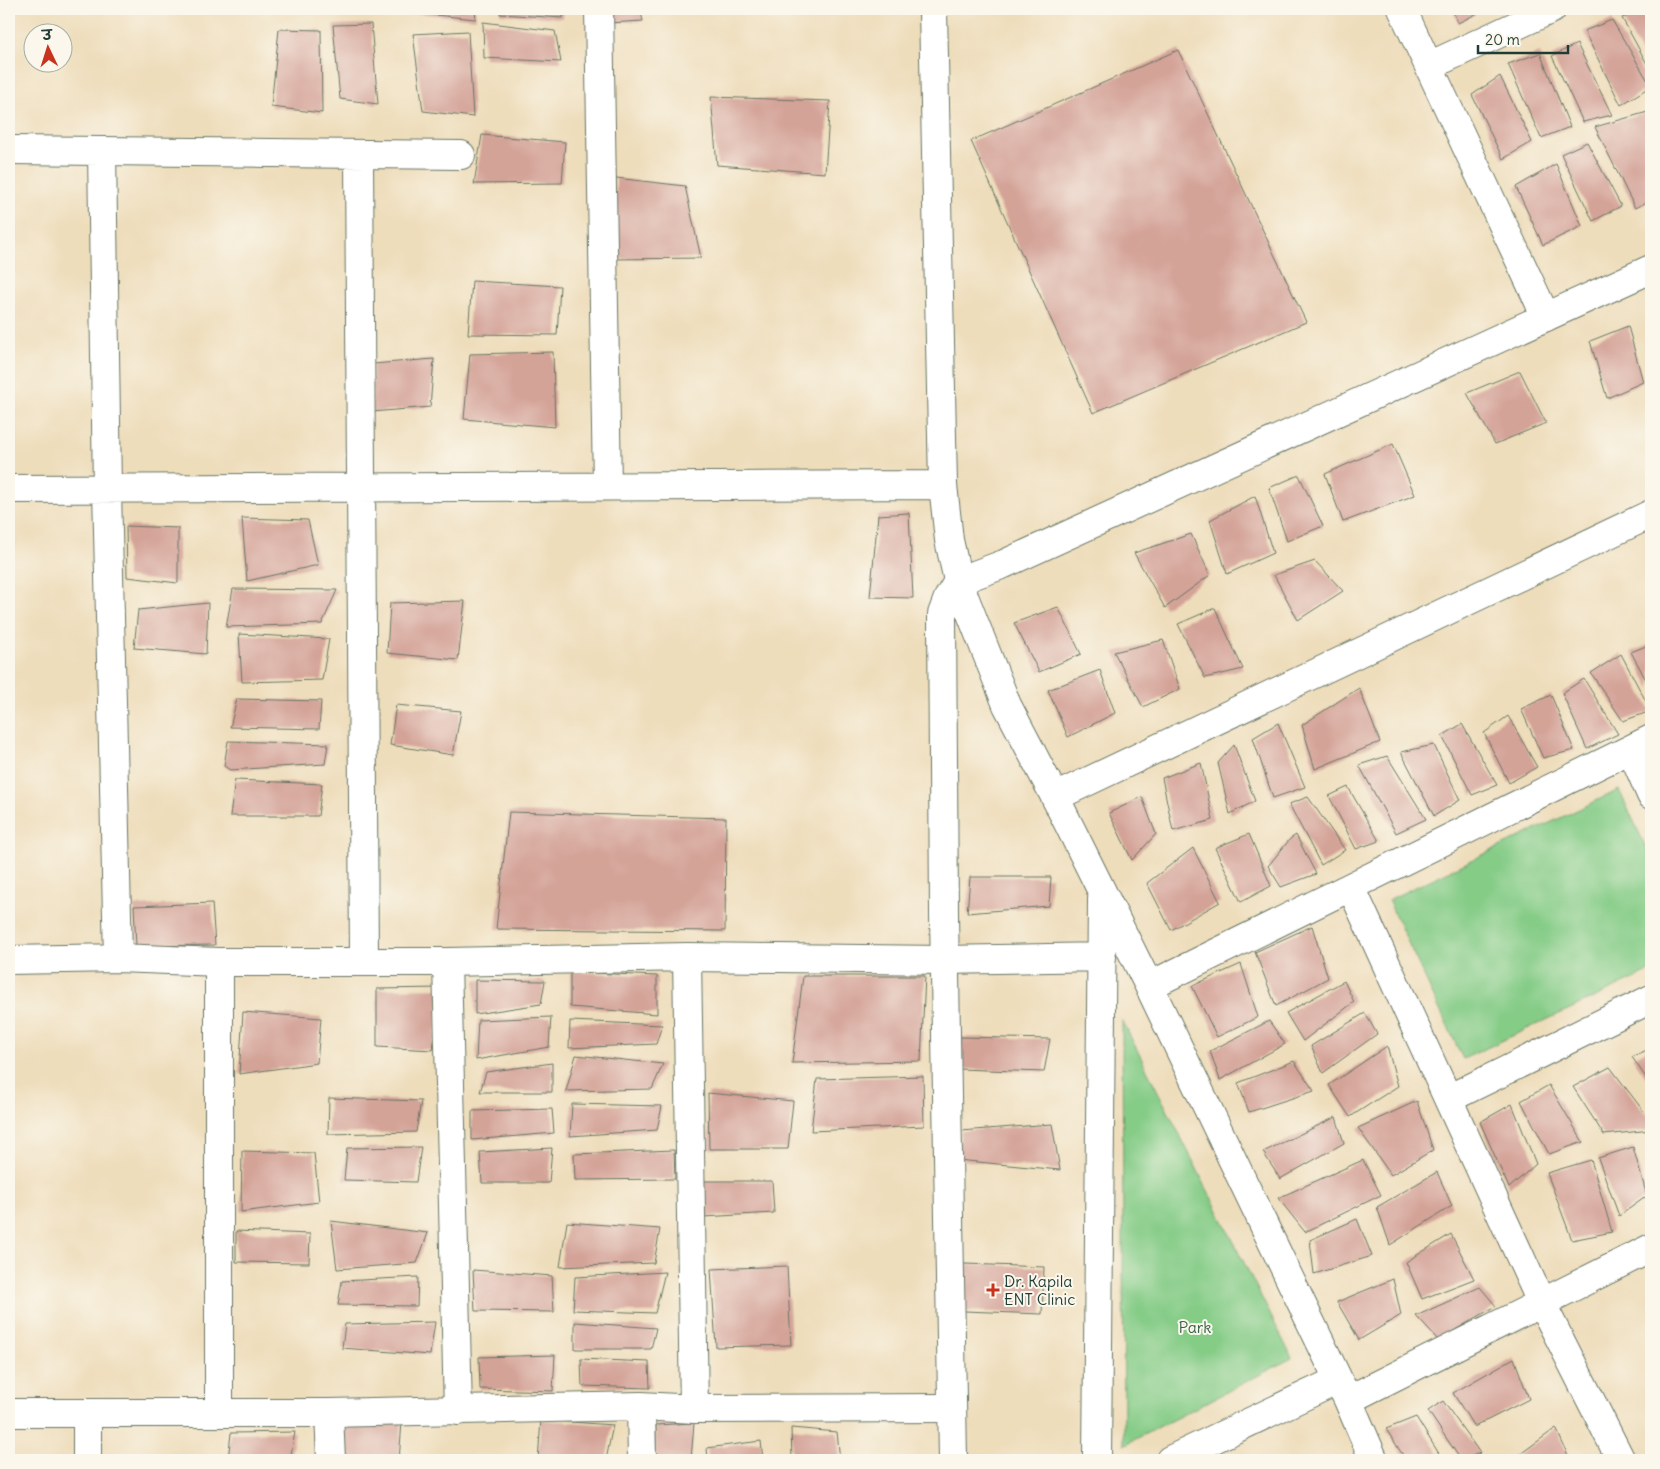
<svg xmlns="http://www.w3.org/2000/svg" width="1660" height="1469" viewBox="0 0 1660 1469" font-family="Delius,'Playpen Sans Deva',sans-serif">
<rect width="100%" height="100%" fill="#fbf7ec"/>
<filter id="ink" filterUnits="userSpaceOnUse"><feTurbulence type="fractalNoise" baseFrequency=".02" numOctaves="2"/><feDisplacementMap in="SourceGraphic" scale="10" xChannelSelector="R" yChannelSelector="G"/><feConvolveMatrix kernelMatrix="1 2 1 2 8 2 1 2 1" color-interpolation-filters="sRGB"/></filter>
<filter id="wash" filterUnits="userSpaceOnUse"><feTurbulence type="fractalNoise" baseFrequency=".0096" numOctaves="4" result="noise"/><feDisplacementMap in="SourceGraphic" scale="20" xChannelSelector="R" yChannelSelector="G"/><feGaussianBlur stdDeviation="1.12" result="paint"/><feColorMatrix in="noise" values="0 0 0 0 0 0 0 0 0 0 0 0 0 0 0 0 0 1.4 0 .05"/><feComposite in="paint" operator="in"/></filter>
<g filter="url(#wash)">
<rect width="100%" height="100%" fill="#edb"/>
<path fill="#85cc87" stroke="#52845e" d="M1619 790 1651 858V971L1463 1059 1388 900Z
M1122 1020 1292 1358 1124 1445Z"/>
<g id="blocks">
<path fill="#d4a398" d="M394 9H475L476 19 394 11Z
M501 9H564L563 18 500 14Z
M608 9H640L643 21 608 23Z
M1452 9H1486L1458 23Z
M1642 9H1651V71L1622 18Z
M1612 20 1651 86 1621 105 1584 31Z
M483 22 555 31 561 62 484 58Z
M371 24 378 104 340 99 333 25Z
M279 29 321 30 322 113 271 107Z
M468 31 473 117 423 111 413 34Z
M1577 44 1612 115 1583 122 1552 56Z
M1178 50 1306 322 1093 413 971 141Z
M1540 53 1570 127 1541 138 1508 64Z
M1500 76 1532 142 1503 159 1472 95Z
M711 97 830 101 825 173 717 165Z
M1651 111V200L1635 208 1595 127Z
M482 135 565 142 562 183 474 184Z
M1587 142 1621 206 1593 221 1561 154Z
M1556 164 1582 226 1543 245 1516 187Z
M616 178 685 186 701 258 614 259Z
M472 281 560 286 557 335 468 334Z
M1628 326 1643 382 1607 398 1590 341Z
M553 352 555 427 464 419 470 354Z
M434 359 430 407 372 412 373 364Z
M1520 371 1546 423 1495 444 1467 393Z
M1393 444 1415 495 1343 522 1325 474Z
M1299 475 1323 526 1287 541 1269 488Z
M1255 496 1273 553 1227 574 1210 520Z
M909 513 913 598 870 597 878 515Z
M242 518 308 520 318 565 247 581Z
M126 526 178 528V583L127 577Z
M1191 534 1210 575 1165 608 1134 553Z
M1315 561 1343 591 1298 620 1274 575Z
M233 589 337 590 322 624 226 627Z
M465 601 458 660 387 653 390 603Z
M208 603 206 654 134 648 138 610Z
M1058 607 1081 654 1039 672 1014 623Z
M1215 608 1243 669 1205 678 1178 624Z
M239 634 329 639 322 680 242 682Z
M1163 640 1180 689 1143 707 1114 652Z
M1651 644V689L1631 652Z
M1621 654 1651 711 1623 721 1591 673Z
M1100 670 1115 713 1068 737 1048 690Z
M1584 679 1618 734 1587 749 1562 693Z
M1359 688 1380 742 1315 769 1302 725Z
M1551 695 1574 750 1543 758 1521 709Z
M237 699 321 701 319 729 230 727Z
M396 705 461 711 453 755 390 745Z
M1508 716 1537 767 1509 783 1484 733Z
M1278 723 1305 787 1273 798 1253 738Z
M1462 724 1497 785 1472 795 1442 736Z
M228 741 328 744 325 764 230 770 224 766Z
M1234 745 1255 801 1230 814 1218 763Z
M1434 745 1460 800 1434 816 1401 752Z
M1387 756 1426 819 1396 833 1359 765Z
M1201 763 1213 820 1173 831 1162 778Z
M235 780 322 784 318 816H230Z
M1348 787 1379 841 1356 849 1329 796Z
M1142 797 1156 834 1132 860 1109 813Z
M1308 797 1345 850 1321 865 1289 804Z
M509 812 726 818 725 931 496 929Z
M1249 834 1271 886 1241 902 1215 848Z
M1296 835 1316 874 1281 887 1268 866 1290 839Z
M1193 848 1220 902 1171 930 1147 883Z
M970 877H1051L1049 906 967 913Z
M212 903 215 945 136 946 134 906Z
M1312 926 1328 978 1276 1006 1255 952Z
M1241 964 1258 1017 1217 1037 1192 986Z
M570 972 657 976V1014L570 1007Z
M803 976H925L921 1061 792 1063Z
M475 980 545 981 541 1004 475 1014Z
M1344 981 1354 1002 1303 1041 1286 1013Z
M441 988 433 1050 377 1047V989Z
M243 1012 321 1018 317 1063 239 1074Z
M1365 1013 1377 1034 1323 1073 1311 1046Z
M551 1017 549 1047 476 1060 478 1020Z
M570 1021 662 1025 656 1044 569 1048Z
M1269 1021 1285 1044 1220 1080 1210 1051Z
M960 1037 1050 1039 1044 1072 958 1069Z
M1387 1046 1398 1086 1350 1117 1329 1085Z
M1651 1048V1085L1632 1057Z
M576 1055 663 1064 652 1089 566 1091Z
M1294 1061 1314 1091 1249 1112 1238 1083Z
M552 1063V1092H480L486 1072Z
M1610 1067 1651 1121V1130L1604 1135 1573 1087Z
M923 1076 924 1126 811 1131 817 1079Z
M1549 1085 1583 1142 1549 1154 1521 1101Z
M708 1093 793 1101 788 1149H709Z
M329 1098 421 1101 416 1132 328 1134Z
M1417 1101 1433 1150 1391 1175 1358 1128Z
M572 1104 662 1106 657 1130 570 1136Z
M1512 1104 1536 1164 1509 1188 1480 1122Z
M552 1109 554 1133 472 1140V1111Z
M1336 1117 1344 1143 1280 1179 1263 1152Z
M1052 1124 1060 1170 957 1160 961 1131Z
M421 1147 416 1182 344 1180 347 1148Z
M1633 1147 1647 1196 1619 1216 1598 1158Z
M552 1148 549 1183H482L480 1152Z
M674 1150 675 1179 575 1180 574 1154Z
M242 1151 314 1153 319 1202 241 1212Z
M1363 1160 1381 1195 1305 1232 1278 1198Z
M1591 1160 1612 1232 1572 1240 1547 1173Z
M1437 1172 1452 1206 1390 1245 1377 1207Z
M703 1181H772L774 1213 703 1217Z
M1357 1219 1372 1256 1314 1274 1310 1240Z
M331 1221 428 1233 417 1263 337 1269Z
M567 1222 660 1229 654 1263 560 1267Z
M236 1231 310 1234 309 1263 236 1262Z
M1451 1234 1474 1279 1422 1299 1406 1262Z
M939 1263 1044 1267 1042 1314 938 1310Z
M787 1266 791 1345 716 1347 711 1269Z
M473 1270 552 1276 554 1312 475 1311Z
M665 1272 655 1313 573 1310 575 1277Z
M418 1277 417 1306 338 1305 342 1281Z
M1393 1279 1401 1315 1359 1340 1337 1302Z
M1480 1287 1496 1306 1438 1340 1416 1316Z
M435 1322 430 1355 342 1348 345 1324Z
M575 1322 656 1328 651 1349H575Z
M555 1355 553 1391 480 1389 479 1357Z
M1514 1358 1529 1399 1474 1427 1453 1393Z
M581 1359 649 1362 650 1388 582 1386Z
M1443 1401 1480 1453 1461 1460 1428 1411Z
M1416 1417 1443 1460H1406L1386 1429Z
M541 1420 613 1425 606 1460H538Z
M402 1422 399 1460H344L343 1425Z
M694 1423 691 1460H656V1425Z
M791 1428 837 1432 840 1460H792Z
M1556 1428 1570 1460H1512Z
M295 1432 290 1460H228L231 1433Z
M761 1441 763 1460H708L707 1448Z
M417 1458H485V1460H417Z"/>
</g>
</g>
<g filter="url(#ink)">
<use href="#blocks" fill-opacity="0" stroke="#677563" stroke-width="1"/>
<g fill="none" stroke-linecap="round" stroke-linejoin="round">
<g stroke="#677563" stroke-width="30">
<path id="minor" d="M599 9 607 486
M933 9 943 485 949 540 958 581 1007 705 1055 797 1149 986 1348 1400 1374 1460
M1402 9 1546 317
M1429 66 1552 9
M9 150 461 155
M102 151 107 489 118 958 219 962H447L687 957 945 960 1102 957
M359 154 364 962
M9 489 943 485
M1631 749 1651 795
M1055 797 1651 514
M1351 887 1541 1302 1621 1460
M687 957 694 1409
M9 960 118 958
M447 962 458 1411
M1149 986 1651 739
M1448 1099 1651 999
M1348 1400 1651 1248
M641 1406 642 1460
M9 1413H329L641 1406 694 1409 952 1408
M87 1413V1460
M219 1413V962
M329 1413 331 1460
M1097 1460 1102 899
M1170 1460 1338 1380"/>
</g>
<g stroke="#677563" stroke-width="30">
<path id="tertiary" d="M953 1460 944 913 942 614 948 598 958 581 1004 564 1651 269"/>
</g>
<use href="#minor" stroke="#fff" stroke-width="28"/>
<use href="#tertiary" stroke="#fff" stroke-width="28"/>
</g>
</g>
<path fill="#c8321e" stroke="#fbf7ec" stroke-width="2" d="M990.5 1282.5h5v5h5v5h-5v5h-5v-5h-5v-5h5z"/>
<g text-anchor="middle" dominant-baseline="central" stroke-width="4" stroke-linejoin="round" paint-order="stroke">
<g font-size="16" fill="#1f3d34" stroke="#fbf7ec" text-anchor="start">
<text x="1004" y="1281">Dr. Kapila<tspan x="1004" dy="18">ENT Clinic</tspan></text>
</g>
<g font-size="16" fill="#386149" stroke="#fbf7ec">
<text x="1195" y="1327">Park</text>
</g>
</g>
<rect width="1660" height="1469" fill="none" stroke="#fbf7ec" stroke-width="30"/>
<g transform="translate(48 48) rotate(356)"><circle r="24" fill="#fbf7ec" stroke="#a3ada2"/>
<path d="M0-4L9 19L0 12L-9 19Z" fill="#c8321e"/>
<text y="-8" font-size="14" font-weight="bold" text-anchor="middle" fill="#1f3d34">उ</text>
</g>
<path d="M1478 45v8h90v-8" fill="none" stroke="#1f3d34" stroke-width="2.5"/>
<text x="1485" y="45" font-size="15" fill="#1f3d34" stroke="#fbf7ec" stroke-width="4" paint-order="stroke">20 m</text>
</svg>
